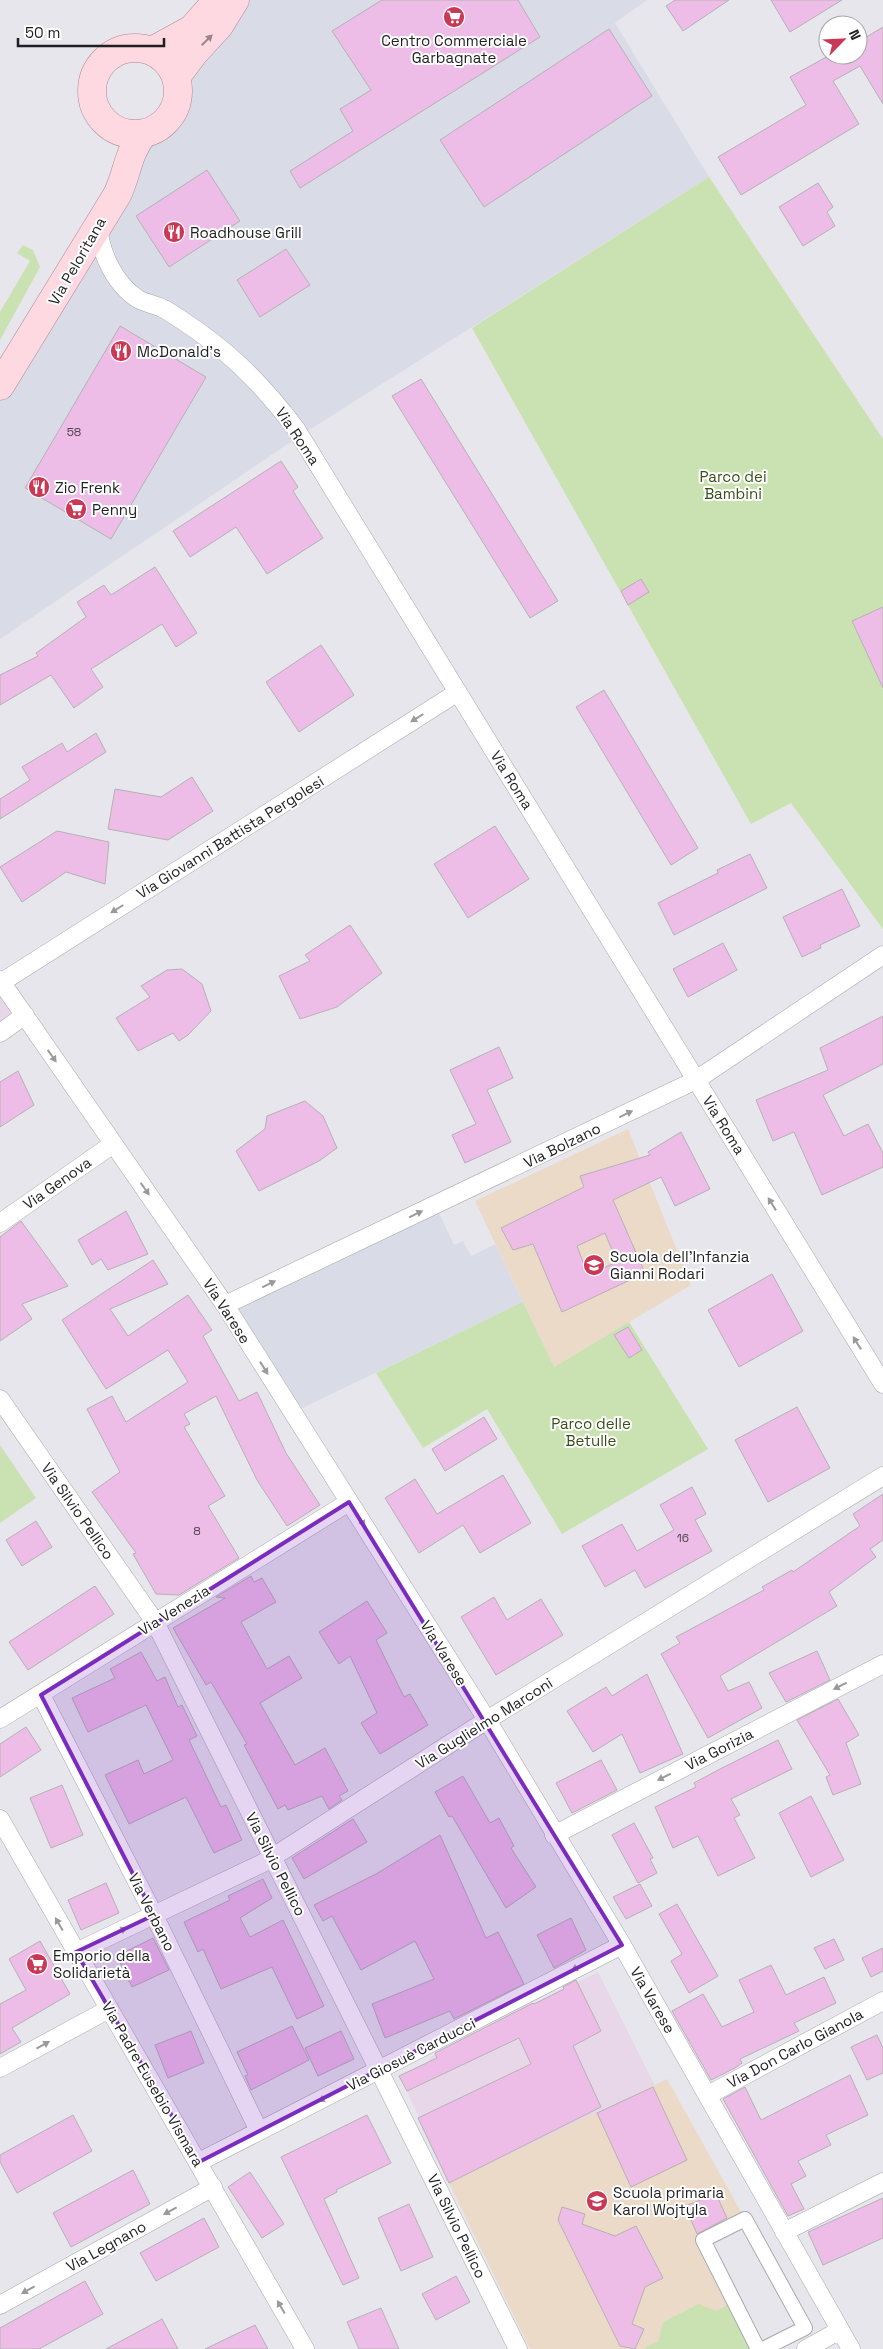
<svg xmlns="http://www.w3.org/2000/svg" width="883" height="2349" viewBox="0 0 883 2349" font-family="'Space Grotesk',sans-serif">
<rect width="100%" height="100%" fill="#e6e6ec"/>
<path fill="#d9dbe7" d="M238 0H647L615 23 709 177 298 437 0 639V394L149 133 168 121 177 108 179 97V79Z
M437 1209 454 1245 463 1241 471 1256 495 1244 523 1302 296 1411 230 1306Z"/>
<path fill="#e8d7e8" d="M0 987 18 1014 0 1027Z
M598 1972 655 2086 449 2183 407 2091 426 2063 435 2053Z"/>
<path fill="#ebdac8" d="M628 1129 691 1285 554 1367 475 1201Z
M667 2079 745 2219 703 2240 758 2349H530L449 2183Z"/>
<path fill="#cae2b1" d="M709 177 883 439V607L852 621 883 689V929L791 803 751 824 472 328Z
M23 245 33 250 40 267 0 340V312L30 261 17 253Z
M523 1302 554 1367 629 1322 708 1449 562 1534 487 1409 423 1448 376 1373Z
M0 1445 36 1498 0 1523Z
M699 2304 716 2311 727 2305 749 2349H646L645 2347 658 2342 663 2322Z"/>
<path fill="#eebde7" stroke="#b5b1b4" fill-rule="evenodd" d="M382 0H518L540 37 300 188 290 171 353 131 340 109 371 90 332 31Z
M675 0H729L683 31 666 6Z
M771 0H842L790 32Z
M883 27V104L860 66 833 81 859 124 741 195 718 157 806 105 790 77 830 55H858V42Z
M609 29 652 96 484 207 440 140Z
M207 170 240 221 169 267 136 216Z
M818 183 833 207 827 212 835 226 803 246 779 207Z
M286 249 310 285 260 317 237 280Z
M120 326 206 377 111 539 25 488Z
M421 379 558 601 530 618 392 396Z
M281 461 298 487 293 491 323 538 267 574 236 527 190 557 173 531Z
M155 567 197 633 176 647 162 624 91 669 103 687 74 708 51 675 0 705V675L38 656 36 653 86 617 77 602 104 585 111 595Z
M641 579 649 592 628 605 621 591Z
M883 607V688L852 621Z
M321 645 354 695 299 732 266 682Z
M604 690 698 848 671 865 576 707Z
M96 733 106 752 0 819V799L30 780 22 767 62 743 67 752Z
M192 777 213 811 168 840 108 829 115 789 161 797Z
M495 826 529 879 468 918 434 864Z
M57 831 109 842 105 884 66 872 22 902 0 867Z
M750 854 767 888 674 935 658 903 718 873 717 870Z
M842 889 860 926 820 945 821 948 802 957 783 917Z
M350 925 382 973 337 1007 300 1019 279 976 310 961 305 955Z
M723 943 737 970 688 997 673 969Z
M182 969 202 984 211 1011 188 1035 179 1041 173 1033 138 1051 116 1018 150 997 141 986 167 970Z
M883 1016V1064L823 1095 844 1136 868 1124 883 1153V1167L822 1195 794 1132 773 1141 756 1100 828 1070 820 1048Z
M499 1047 513 1078 487 1090 511 1142 465 1163 452 1135 476 1124 450 1070Z
M18 1071 34 1105 0 1127V1082Z
M305 1101 323 1116 337 1148 319 1161 259 1191 236 1151 265 1129 267 1116Z
M681 1132 710 1189 675 1206 661 1177 613 1200 645 1273 562 1312 533 1244 513 1250 501 1228 584 1187 580 1176 650 1155 648 1152ZM605 1233 617 1262 588 1275 577 1246Z
M126 1211 148 1254 108 1270 101 1259 92 1265 78 1240Z
M21 1221 68 1286 22 1304 32 1319 0 1341V1237Z
M153 1260 168 1284 110 1309 128 1336 188 1295 212 1330 203 1336 239 1401 257 1392 286 1453 320 1505 287 1526 257 1480 216 1396 184 1414 190 1424 184 1427 225 1496 208 1506 239 1558 179 1595 156 1594 133 1554 136 1553 92 1492 120 1472 87 1409 112 1396 126 1422 188 1382 168 1350 106 1389 62 1320Z
M772 1274 803 1331 739 1367 708 1310Z
M628 1327 642 1350 629 1358 614 1335Z
M797 1407 830 1468 768 1502 735 1440Z
M484 1417 497 1439 445 1471 432 1449Z
M503 1475 531 1523 480 1553 463 1525 419 1553 385 1498 415 1479 437 1514Z
M692 1487 706 1514 695 1520 712 1551 645 1588 635 1570 605 1587 582 1546 622 1524 637 1551 674 1530 660 1505Z
M883 1494V1540L870 1549 876 1557 829 1592 837 1606 720 1676 728 1691 749 1682 762 1708 708 1738 661 1654 680 1643 676 1637 764 1590 762 1587 792 1570 793 1572 860 1526 853 1514Z
M36 1521 52 1547 22 1566 6 1540Z
M251 1576 254 1582 262 1578 276 1602 241 1622 267 1669 289 1656 302 1678 260 1703 295 1765 325 1748 348 1791 339 1796 342 1800 329 1809 322 1796 288 1810 285 1805 278 1809 244 1745 247 1744 211 1682 206 1685 173 1628 225 1598 216 1597Z
M95 1586 114 1614 28 1670 9 1642Z
M494 1597 507 1620 541 1599 563 1635 496 1675 461 1617Z
M367 1601 387 1633 376 1640 404 1697 410 1694 428 1725 380 1754 361 1723 377 1713 350 1656 339 1664 319 1632Z
M817 1651 830 1680 786 1702 769 1673Z
M141 1652 157 1681 165 1677 178 1707 182 1705 197 1736 189 1740 221 1807 226 1805 242 1840 214 1853 186 1797 129 1824 105 1775 138 1760 144 1774 173 1760 146 1705 88 1732 72 1698 115 1678 110 1669Z
M647 1674 683 1754 640 1773 622 1734 593 1752 567 1711 606 1687 612 1696Z
M838 1699 859 1735 846 1743 861 1784 833 1795 826 1777 830 1775 797 1720Z
M26 1727 41 1750 0 1777V1744Z
M778 1740 792 1769 731 1799 740 1815 734 1818 755 1858 718 1876 698 1836 673 1848 655 1807 696 1787 694 1783 718 1770Z
M601 1760 617 1790 572 1813 556 1783Z
M463 1776 490 1823 499 1818 514 1846 511 1848 536 1887 506 1908 452 1816 449 1817 435 1792Z
M62 1785 83 1835 51 1848 30 1798Z
M811 1796 844 1860 811 1877 779 1813Z
M353 1819 367 1842 304 1879 292 1858Z
M634 1823 653 1858 650 1859 657 1873 638 1883 612 1835Z
M440 1835 486 1938 498 1932 524 1984 454 2019 450 2011 385 2038 372 2004 434 1979 415 1941 361 1970 332 1916 323 1921 314 1905 376 1874Z
M263 1879 272 1898 240 1918 250 1937 283 1920 324 2006 297 2019 272 1967 221 1989 203 1949 198 1952 184 1922 230 1900 228 1896Z
M106 1883 119 1913 81 1930 68 1900Z
M640 1884 652 1906 626 1919 613 1897Z
M677 1904 718 1976 689 1993 671 1961 682 1954 659 1914Z
M571 1918 586 1950 554 1968 537 1935Z
M153 1938 169 1970 132 1987 117 1956Z
M834 1939 844 1960 825 1969 814 1948Z
M40 1941 70 1994 12 2028 21 2042 0 2054V2004L26 1990 9 1959Z
M883 1948V1971L871 1977 862 1958Z
M771 1965 786 1995 824 1977 836 2003 794 2023 799 2031 740 2059 742 2063 735 2068 711 2080 672 2011 703 1994 722 2027 754 2012 739 1980Z
M576 1980 601 2031 573 2046 601 2107 449 2183 418 2118 531 2064 519 2038 407 2091 399 2076 437 2058 435 2053 533 2003 534 2004 564 1989 563 1987Z
M292 2026 309 2060 251 2090 245 2076 248 2075 237 2052Z
M191 2031 204 2063 168 2078 155 2045Z
M341 2031 354 2059 318 2076 305 2048Z
M877 2035 883 2048V2073L867 2080 851 2047Z
M850 2075 868 2115 826 2135 831 2145 798 2161 806 2176 791 2184 804 2209 788 2216 723 2099 745 2087 761 2120Z
M653 2087 687 2160 631 2187 597 2113Z
M73 2115 92 2151 17 2193 0 2162V2155Z
M367 2115 391 2163 336 2190 337 2192 324 2199 359 2278 343 2285 281 2157Z
M133 2170 150 2204 71 2247 53 2213Z
M250 2172 284 2224 262 2238 228 2187Z
M716 2194 727 2218 697 2234 685 2206Z
M883 2198V2238L823 2265 808 2232Z
M409 2204 433 2257 401 2271 378 2218Z
M562 2207 585 2214 582 2224 615 2236 636 2226 663 2278 645 2287 632 2324 644 2329 635 2349 620 2346 558 2220Z
M204 2218 219 2247 156 2281 140 2253Z
M456 2276 470 2302 436 2320 422 2294Z
M85 2281 103 2314 39 2349H0V2328Z
M381 2308 399 2349H359L347 2322Z
M162 2319 178 2349H106Z
M255 2325 268 2349H205Z"/>
<g fill="none" stroke-linecap="round" stroke-linejoin="round">
<g stroke="#a7a8ad" stroke-width="16">
<path id="pedestrian" d="M758 2349 703 2240 745 2219 805 2328 763 2349"/>
</g>
<g stroke="#a7a8ad" stroke-width="19">
<path id="minor" d="M98 223C99 250 114 284 138 299 147 304 158 305 166 310 187 323 207 337 226 353 252 375 275 401 296 429L883 1384
M0 980 225 1305 487 1720 622 1945 851 2349
M2 982 458 692
M0 1033 25 1015
M0 1223 113 1144
M225 1305 696 1080 883 955
M0 1399 155 1622 518 2349
M41 1695 154 1915 259 2131
M0 1719 349 1502
M0 1819 305 2349
M554 1835 883 1664
M76 1952 265 1862 487 1720 883 1476
M0 2068 109 2009
M708 2095 883 2001
M199 2162 622 1945
M784 2232 883 2182
M0 2305 213 2187
M806 2349 840 2330"/>
</g>
<g stroke="#b18791" stroke-width="29">
<path id="primary" d="M92 91a43 43 0 1 1 86 0a43 43 0 1 1-86 0Z
M152 51 192 29 215 3
M176 77 194 53 219 26 235 0
M0 386 117 195C128 173 127 153 144 133"/>
</g>
<use href="#pedestrian" stroke="#fff" stroke-width="14"/>
<use href="#minor" stroke="#fff" stroke-width="18"/>
<use href="#primary" stroke="#ffd9e1" stroke-width="28"/>
</g>
<defs><path id="oneway-solid" d="M-6-.8H1V-3.2L6.5 0L1 3.2V.8H-6Z" transform="scale(1.25)"/></defs>
<use fill="#9a858b" href="#oneway-solid" transform="translate(207 40) rotate(-45)"/>
<g fill="#9a9a9b">
<use href="#oneway-solid" transform="translate(417 718) rotate(148)"/>
<use href="#oneway-solid" transform="translate(117 909) rotate(148)"/>
<use href="#oneway-solid" transform="translate(52 1056) rotate(55)"/>
<use href="#oneway-solid" transform="translate(626 1114) rotate(-26)"/>
<use href="#oneway-solid" transform="translate(145 1189) rotate(55)"/>
<use href="#oneway-solid" transform="translate(772 1204) rotate(-122)"/>
<use href="#oneway-solid" transform="translate(416 1214) rotate(-26)"/>
<use href="#oneway-solid" transform="translate(269 1284) rotate(-26)"/>
<use href="#oneway-solid" transform="translate(857 1343) rotate(-122)"/>
<use href="#oneway-solid" transform="translate(264 1368) rotate(58)"/>
<use href="#oneway-solid" transform="translate(361 1520) rotate(58)"/>
<use href="#oneway-solid" transform="translate(840 1686) rotate(153)"/>
<use href="#oneway-solid" transform="translate(664 1777) rotate(153)"/>
<use href="#oneway-solid" transform="translate(59 1924) rotate(-120)"/>
<use href="#oneway-solid" transform="translate(120 1931) rotate(-25)"/>
<use href="#oneway-solid" transform="translate(578 1967) rotate(153)"/>
<use href="#oneway-solid" transform="translate(43 2045) rotate(-29)"/>
<use href="#oneway-solid" transform="translate(325 2098) rotate(153)"/>
<use href="#oneway-solid" transform="translate(170 2211) rotate(151)"/>
<use href="#oneway-solid" transform="translate(28 2290) rotate(151)"/>
<use href="#oneway-solid" transform="translate(281 2307) rotate(-120)"/>
</g>
<path fill="#7b2cbf" fill-opacity="0.2" stroke="#7b2cbf" stroke-width="4" stroke-linejoin="round" d="M349 1502 622 1945 199 2162 76 1952 154 1915 41 1695Z"/>
<defs>
<g id="supermarket-disc" transform="scale(1.125)"><circle r="9.5" fill="#c93955" stroke="#fff"/><path d="M-6-5.5h2.5l.6 2H6L4.5 2H-2.5L-4.4-4H-6ZM-1.5 3.2a1.3 1.3 0 1 0 .1 0ZM3 3.2a1.3 1.3 0 1 0 .1 0Z" fill="#fff"/></g>
<g id="restaurant-disc" transform="scale(1.125)"><circle r="9.5" fill="#c93955" stroke="#fff"/><path d="M-5-6h1v4h1v-4h1v4h1v-4h1v5L-1.5 .5V6h-2V.5L-5-1ZM5-6V6H3V1.5H1.5Q1.5-4 5-6Z" fill="#fff"/></g>
<g id="school-disc" transform="scale(1.125)"><circle r="9.5" fill="#c93955" stroke="#fff"/><path d="M0-5L7-2L0 1L-7-2ZM-4 1L0 2.5L4 1V4Q0 6-4 4Z" fill="#fff"/></g>
</defs>
<g fill-rule="evenodd">
<use href="#supermarket-disc" x="454" y="17"/>
<use href="#restaurant-disc" x="174" y="232"/>
<use href="#restaurant-disc" x="121" y="351"/>
<use href="#restaurant-disc" x="39" y="487"/>
<use href="#supermarket-disc" x="76" y="509"/>
<use href="#school-disc" x="594" y="1265"/>
<use href="#supermarket-disc" x="37" y="1964"/>
<use href="#school-disc" x="597" y="2201"/>
</g>
<g text-anchor="middle" dominant-baseline="central" stroke-width="4" stroke-linejoin="round" paint-order="stroke">
<g font-size="12" fill="#534652">
<text x="74" y="432">58</text>
<text x="197" y="1531">8</text>
<text x="683" y="1538">16</text>
</g>
<g font-size="15" fill="#1f1f21" stroke="#fff" text-anchor="start">
<text x="454" y="40" text-anchor="middle">Centro Commerciale<tspan x="454" dy="17">Garbagnate</tspan></text>
<text x="190" y="232">Roadhouse Grill</text>
<text x="137" y="351">McDonald's</text>
<text x="55" y="487">Zio Frenk</text>
<text x="92" y="509">Penny</text>
<text x="610" y="1256">Scuola dell'Infanzia<tspan x="610" dy="17">Gianni Rodari</tspan></text>
<text x="53" y="1955">Emporio della<tspan x="53" dy="17">Solidarietà</tspan></text>
<text x="613" y="2192">Scuola primaria<tspan x="613" dy="17">Karol Wojtyla</tspan></text>
</g>
<g font-size="15" fill="#1f1f21" stroke="#fff">
<text transform="translate(77 261) rotate(-60)">Via Peloritana</text>
<text transform="translate(298 436) rotate(56)">Via Roma</text>
<text transform="translate(512 780) rotate(58)">Via Roma</text>
<text transform="translate(230 837) rotate(-32)">Via Giovanni Battista Pergolesi</text>
<text transform="translate(724 1125) rotate(58)">Via Roma</text>
<text transform="translate(562 1145) rotate(-26)">Via Bolzano</text>
<text transform="translate(57 1183) rotate(-35)">Via Genova</text>
<text transform="translate(227 1311) rotate(57)">Via Varese</text>
<text transform="translate(78 1511) rotate(55)">Via Silvio Pellico</text>
<text transform="translate(174 1610) rotate(-32)">Via Venezia</text>
<text transform="translate(444 1653) rotate(58)">Via Varese</text>
<text transform="translate(484 1723) rotate(-32)">Via Guglielmo Marconi</text>
<text transform="translate(719 1749) rotate(-27)">Via Gorizia</text>
<text transform="translate(276 1864) rotate(63)">Via Silvio Pellico</text>
<text transform="translate(152 1912) rotate(63)">Via Verbano</text>
<text transform="translate(653 2000) rotate(60)">Via Varese</text>
<text transform="translate(795 2048) rotate(-28)">Via Don Carlo Gianola</text>
<text transform="translate(411 2054) rotate(-27)">Via Giosuè Carducci</text>
<text transform="translate(153 2084) rotate(60)">Via Padre Eusebio Vismara</text>
<text transform="translate(457 2226) rotate(64)">Via Silvio Pellico</text>
<text transform="translate(106 2246) rotate(-29)">Via Legnano</text>
</g>
<g font-size="15" fill="#374f15" stroke="#fff">
<text x="733" y="476">Parco dei<tspan x="733" dy="17">Bambini</tspan></text>
<text x="591" y="1423">Parco delle<tspan x="591" dy="17">Betulle</tspan></text>
</g>
</g>
<g transform="translate(843 40) rotate(66)"><circle r="24" fill="#ffffff" stroke="#a5a5a6"/>
<path d="M0-4L9 19L0 12L-9 19Z" fill="#c93955"/>
<text y="-8" font-size="14" font-weight="bold" text-anchor="middle" fill="#1f1f21">N</text>
</g>
<path d="M18 38v8h146v-8" fill="none" stroke="#1f1f21" stroke-width="2.5"/>
<text x="25" y="38" font-size="15" fill="#1f1f21" stroke="#ffffff" stroke-width="4" paint-order="stroke">50 m</text>
</svg>
